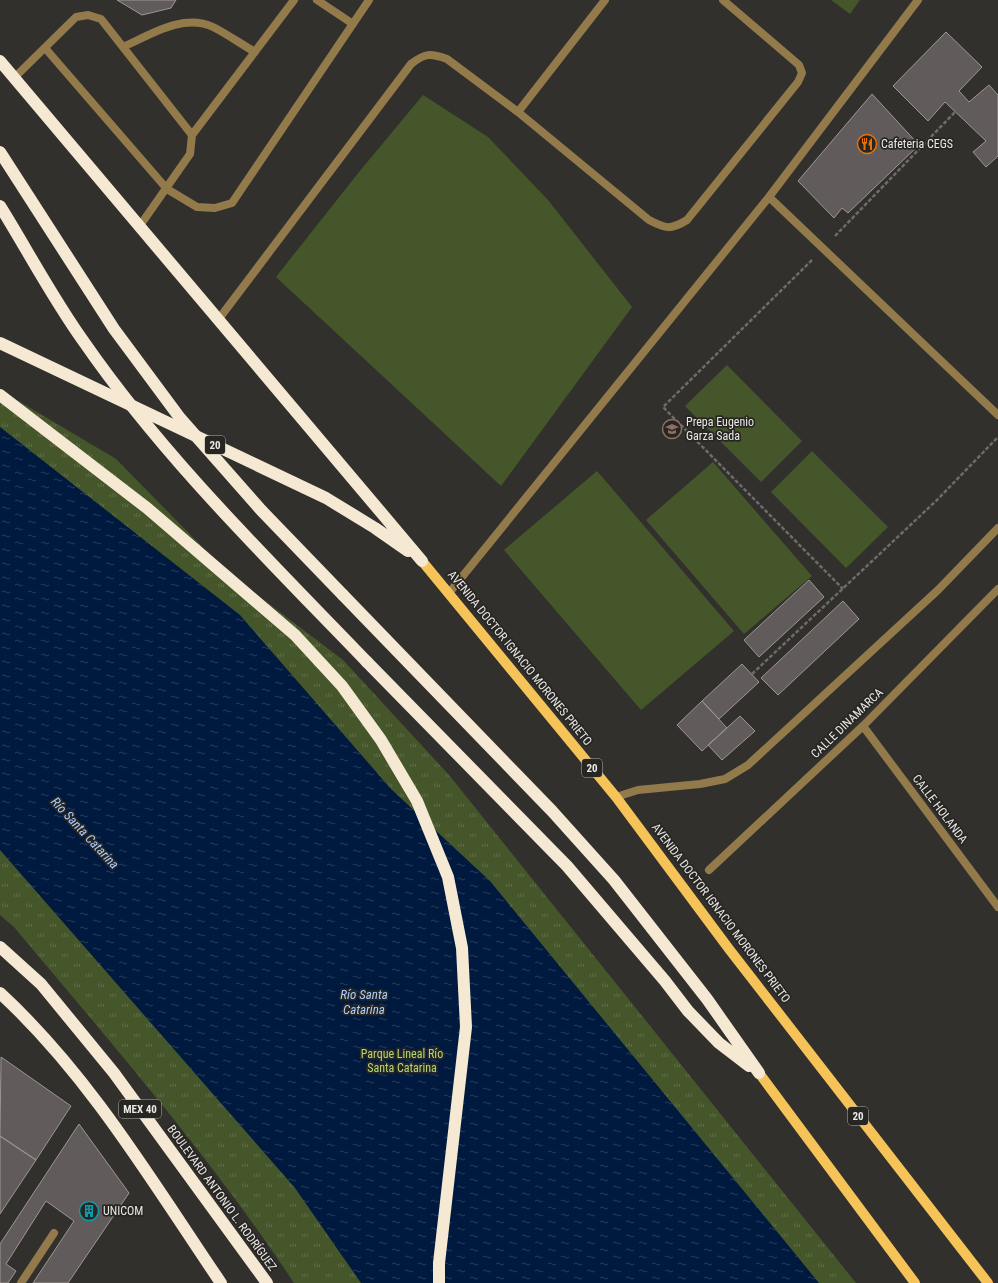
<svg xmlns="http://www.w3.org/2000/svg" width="998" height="1283" viewBox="0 0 998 1283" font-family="'Roboto Condensed',sans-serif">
<defs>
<pattern id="grass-tufts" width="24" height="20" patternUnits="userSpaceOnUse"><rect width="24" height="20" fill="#46562b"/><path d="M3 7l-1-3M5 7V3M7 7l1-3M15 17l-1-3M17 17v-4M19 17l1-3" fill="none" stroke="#616e4a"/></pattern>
<pattern id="water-ripples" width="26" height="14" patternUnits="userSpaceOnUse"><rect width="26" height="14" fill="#001a3f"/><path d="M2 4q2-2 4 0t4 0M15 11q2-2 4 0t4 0" fill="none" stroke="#253b5b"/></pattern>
</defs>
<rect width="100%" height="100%" fill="#32302c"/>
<path fill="url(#grass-tufts)" d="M0 390 116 459 227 572 343 660 449 775 856 1283H294C211 1157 111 1043 14 927L0 915Z"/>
<path fill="#46562b" d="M831 0H860L850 14Z
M423 95 488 137 548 200 632 307 501 486 276 277 359 172Z
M727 365 802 441 761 482 685 406Z
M812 451 888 527 846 568 771 492Z
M713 462 812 576 744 634 646 520Z
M597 471 734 631 641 710 504 550Z"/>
<path fill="url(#water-ripples)" d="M0 427 240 615 391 789 490 881 819 1283H361L295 1188 0 850Z"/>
<path fill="#615c5b" stroke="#9d9695" d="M117 0H176L171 8 142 15Z
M946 32 982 67 959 91 969 102 989 85 998 95V156L986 167 973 152 986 141 945 102 928 121 893 86Z
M872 94 919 145 848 213 842 208 834 218 798 181Z
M809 580 824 597 759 657 744 640Z
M843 601 859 619 778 695 761 678Z
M742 664 759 682 719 719 702 701Z
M702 701 727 728 702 751 677 725Z
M740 716 755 731 722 760 708 745Z
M1 1057 71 1106 36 1160 0 1136Z
M79 1124 129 1193 68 1283H33L74 1221 46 1201 6 1264 16 1271 8 1283H0V1244Z
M0 1136 36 1160 0 1214Z"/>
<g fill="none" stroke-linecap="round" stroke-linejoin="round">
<path stroke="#6e6c69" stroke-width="2.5" stroke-dasharray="4 2" stroke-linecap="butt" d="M835 236 956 111
M812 260 663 407 843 589
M752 674 937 500 998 437"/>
<path stroke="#937a4b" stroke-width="8" d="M317 0 353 24
M123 47C150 35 183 13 213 27 227 34 241 44 255 52
M45 48 167 189 197 207 215 208 232 203 369 0
M14 78 76 17 88 15 101 19 192 135
M518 112 605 0
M769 197 998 415
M139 227 190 154 192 135 294 0
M218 320 411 64C425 53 430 53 447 59L518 112 649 220C666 229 671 230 687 220L798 82 802 73 799 65 723 0
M449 593 769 197 918 0
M616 797 638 790 700 784 725 779 748 765 938 590 998 528
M21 1283 54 1233"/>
<path stroke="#937a4b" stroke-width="8" d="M863 726 998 907
M709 870 863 726 998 589"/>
<path stroke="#f6c359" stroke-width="10" d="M422 561 616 797 729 949 988 1283
M759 1073 915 1283"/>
<path stroke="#f5e9d3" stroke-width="12" d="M0 61 422 561
M0 343 326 498 375 528 408 551
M0 395 147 508 295 635 342 686 381 740 417 801 448 877 462 948 466 1027 439 1263V1283
M343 595 552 811 614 880 707 999 759 1073
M367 662 567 866 665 981 688 1011 719 1043 749 1066
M0 947 41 984 114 1073 267 1283
M0 993C90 1076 153 1183 221 1283"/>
<path stroke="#f5e9d3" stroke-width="12" d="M0 152 114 329 180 418 261 510 343 595
M0 206C28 251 53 299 84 342 165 459 269 560 367 662"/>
</g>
<defs>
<g id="restaurant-ring" transform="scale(1)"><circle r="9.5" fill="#282623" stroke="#e8710a" stroke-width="1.5"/><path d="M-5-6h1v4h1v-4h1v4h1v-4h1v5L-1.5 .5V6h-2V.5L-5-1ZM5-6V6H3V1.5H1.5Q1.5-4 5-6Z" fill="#e8710a"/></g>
<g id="university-ring" transform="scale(1)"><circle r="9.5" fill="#282623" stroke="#8d6e63" stroke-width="1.5"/><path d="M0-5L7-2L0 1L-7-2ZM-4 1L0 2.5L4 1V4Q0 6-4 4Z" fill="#8d6e63"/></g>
<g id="building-ring" transform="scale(1)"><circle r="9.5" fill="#282623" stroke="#0f9aa8" stroke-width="1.5"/><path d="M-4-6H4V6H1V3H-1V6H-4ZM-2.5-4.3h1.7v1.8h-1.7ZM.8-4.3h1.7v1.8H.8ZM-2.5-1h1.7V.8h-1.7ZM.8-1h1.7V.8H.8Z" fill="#0f9aa8"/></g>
</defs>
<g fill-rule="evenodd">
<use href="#restaurant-ring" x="867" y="144"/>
<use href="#university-ring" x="672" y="429"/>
<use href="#building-ring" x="89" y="1211"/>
</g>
<g text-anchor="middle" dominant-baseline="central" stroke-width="3.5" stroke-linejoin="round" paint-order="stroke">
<g fill="#282623" stroke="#afaeab" stroke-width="1">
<rect x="205" y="436" width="20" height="18" rx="3"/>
<rect x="582" y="759" width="20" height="18" rx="3"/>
<rect x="119" y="1100" width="42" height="18" rx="3"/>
<rect x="848" y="1107" width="20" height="18" rx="3"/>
</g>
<g font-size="11" font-weight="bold" fill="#e9e8e5">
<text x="215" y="445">20</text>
<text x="592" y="768">20</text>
<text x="140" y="1109">MEX 40</text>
<text x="858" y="1116">20</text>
</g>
<g font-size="12" fill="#e9e8e5" stroke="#282623" text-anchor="start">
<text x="881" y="144">Cafeteria CEGS</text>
<text x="686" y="422">Prepa Eugenio<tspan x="686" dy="14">Garza Sada</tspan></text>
<text x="103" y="1211">UNICOM</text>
</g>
<g font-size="12" fill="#e9e8e5" stroke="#282623">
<text transform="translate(520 658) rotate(51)">AVENIDA DOCTOR IGNACIO MORONES PRIETO</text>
<text transform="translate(847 723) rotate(-44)">CALLE DINAMARCA</text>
<text transform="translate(940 809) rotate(53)">CALLE HOLANDA</text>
<text transform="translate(721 913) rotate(53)">AVENIDA DOCTOR IGNACIO MORONES PRIETO</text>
<text transform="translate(222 1198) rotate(54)">BOULEVARD ANTONIO L. RODRÍGUEZ</text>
</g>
<g font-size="12" fill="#b2d777" stroke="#282623">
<text x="402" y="1054">Parque Lineal Río<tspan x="402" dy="14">Santa Catarina</tspan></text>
</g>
<g font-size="13" font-style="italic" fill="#aacefe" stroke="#282623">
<text transform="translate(85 833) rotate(47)">Río Santa Catarina</text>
<text x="364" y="994">Río Santa<tspan x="364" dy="15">Catarina</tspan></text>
</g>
</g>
</svg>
